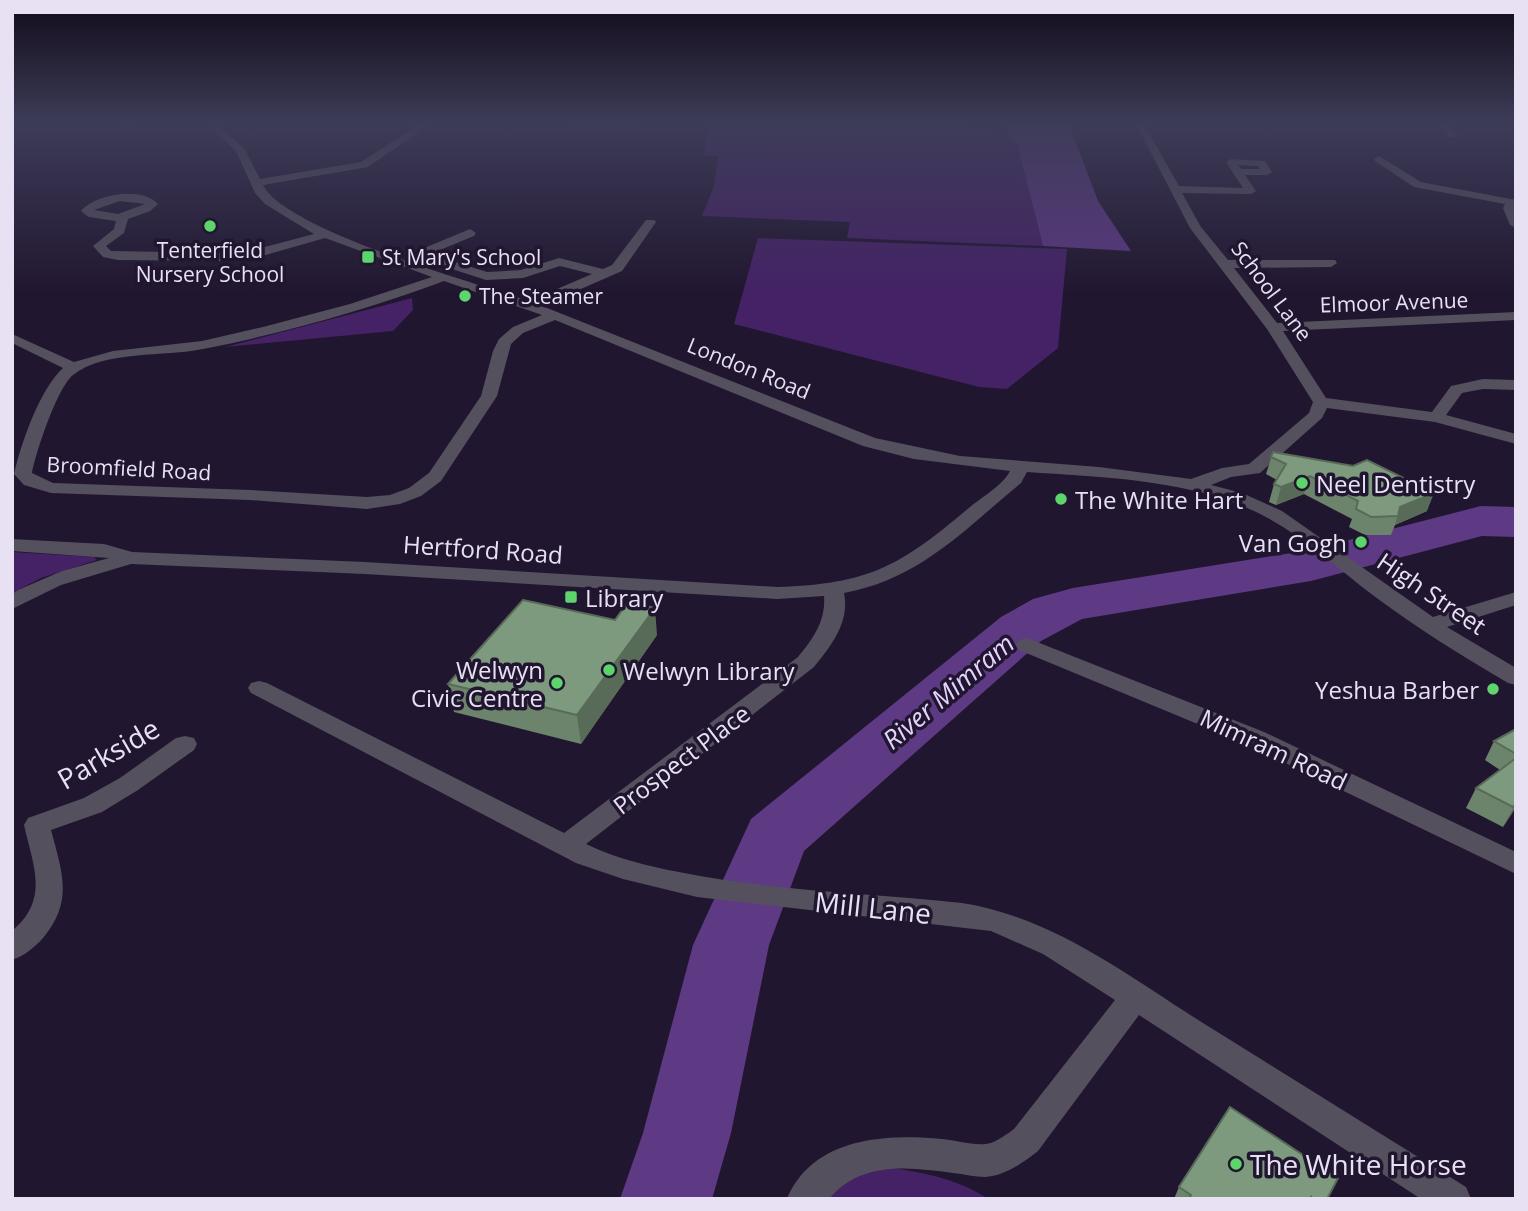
<svg xmlns="http://www.w3.org/2000/svg" width="1528" height="1211" viewBox="0 0 1528 1211" font-family="'Open Sans',sans-serif">
<rect width="100%" height="100%" fill="#21162f"/>
<path fill="#442265" d="M571 124H641L636 131 566 129Z
M711 124H913L993 130 1006 132 1017 144 1043 246 847 238 850 222 702 216 714 186 718 156 703 155Z
M758 238 1067 249 1058 348 1007 389 979 387 734 324Z
M412 298 413 310 393 331 225 347Z
M12 552 94 557 97 560 41 578 12 593Z
M893 1168C925 1173 961 1180 988 1199H824L856 1174Z"/>
<path fill="#5b3782" d="M1007 124H1069L1098 201 1131 251 1043 246 1017 144 1006 132Z"/>
<g fill="none" stroke-linecap="round" stroke-linejoin="round">
<path fill="#5e3a85" fill-rule="evenodd" d="M1481 506 1516 507V537L1482 536 1311 581 1082 619 1041 641 804 851 769 945 731 1133 712 1199H620L643 1133 693 945 751 819 1001 617 1033 599 1073 588 1310 550Z"/>
<path fill="#55505d" fill-rule="evenodd" d="M125 124H138L133 127Z
M207 124H216L244 148 260 179 361 162 420 124H430L368 167 263 185C285 230 476 283 529 301L592 274 560 266 523 278 486 280 421 259 417 251 470 229 476 233 474 236 430 254 487 272 521 270 559 258 603 269 612 265 646 220H654L656 222 622 271 542 306 875 438 960 456 1099 467 1191 479 1222 468 1249 464 1309 413 1313 402 1267 329 1190 228 1136 124H1144L1179 186 1243 188 1226 162 1231 159 1265 161 1272 172 1267 175H1245L1256 191 1251 194 1182 193 1201 227 1228 260H1335L1337 263 1331 267 1234 268 1277 323 1516 312V320L1283 331 1326 398 1432 412 1451 386 1483 379 1516 380V390L1483 389 1462 393 1446 415 1516 434V444L1435 422 1327 408 1322 418 1260 473 1231 477 1211 485 1242 493 1282 511 1433 617 1516 592V605L1447 627 1516 668V685L1508 683C1462 656 1417 628 1374 596 1333 565 1295 528 1247 508 1179 479 1100 477 1027 472L1021 483C965 529 920 579 844 593 850 622 831 646 814 667L586 844C615 858 647 866 679 872 772 891 868 893 962 903 1053 917 1128 976 1203 1023 1291 1078 1378 1132 1466 1187L1471 1199H1421L1139 1015 1038 1151C1023 1163 1004 1176 985 1177 975 1177 964 1174 953 1173 908 1167 861 1161 829 1199H787C813 1137 886 1134 942 1139 957 1140 976 1147 991 1143 999 1140 1007 1134 1014 1129L1115 1000 1043 954 991 931 697 897 623 879 576 863 251 693 248 688 251 683 259 681 267 683 564 833 798 657C813 639 826 621 824 596L777 599 365 574 131 564 61 585 12 609V594L18 590 62 571 109 558 12 551V539L104 544 132 552 365 562 777 587C870 584 900 566 970 507 982 497 1003 485 1010 471L914 459 863 446 555 320 523 333 511 344 497 396 441 481 421 496 400 504 367 509 250 500 51 493 24 485 14 474C21 443 40 389 63 368L12 343V334L74 362 113 351 202 341 263 327 350 304 432 277 325 238 262 256 224 261 118 260 103 257 93 246 114 229 116 221 89 217 81 211C95 194 142 186 158 204L150 211 128 219 124 233 106 246 111 251 224 253 261 248 314 234 265 204 255 193 236 151ZM1238 165 1258 166 1260 169H1241ZM120 201 145 204 118 214 94 210ZM444 281 542 315 513 327 499 339 493 351 481 396 429 473 409 488 390 495 367 497 250 490 53 483 32 473C36 452 57 388 73 375 104 350 165 357 203 349 285 333 366 310 444 281Z
M1439 124H1448L1457 135 1455 137H1449Z
M1379 156 1421 182 1516 200V228L1510 225 1503 208 1505 204 1414 187 1375 161 1374 159Z
M1027 638 1264 732 1516 852V874L1246 744 1019 650 1016 645 1019 640Z
M185 736 194 738 197 744 194 750 138 790 102 812 51 830C62 872 74 901 43 938 34 948 24 956 12 960V931C50 899 33 866 24 825L28 818 84 798 120 778 176 738Z"/>
</g>
<path fill="#6c846c" d="M1273 452 1427 511 1395 525 1391 535H1365L1349 527 1352 519 1304 494 1276 505 1269 502 1274 484 1277 480 1266 474Z
M657 635 581 744 454 712 448 684Z
M1516 729V807L1503 827 1466 808 1476 788 1500 770 1485 760 1494 741Z
M1179 1187 1327 1199H1174Z"/>
<path fill="#586b58" d="M1310 476 1304 494 1276 505 1281 487Z
M1434 493 1427 511 1395 525 1400 507Z
M655 608 657 635 581 744 577 715Z
M1516 803V807L1503 827Z"/>
<path fill="#7d997e" stroke="#586b58" stroke-width="2" d="M1273 452 1353 466 1367 460 1434 493 1400 507 1398 516 1371 517 1356 509 1358 501 1310 476 1281 487 1274 484 1286 464 1271 457Z
M523 600 615 620 628 602 655 608 577 715 448 684Z
M1516 729V754L1494 741Z
M1516 758V803L1513 807 1476 788Z
M1230 1107 1338 1178 1327 1199H1312L1311 1197 1310 1199H1189L1191 1195 1179 1187Z"/>
<linearGradient id="sky" x2="0" y2="1"><stop stop-color="#120c1a"/><stop offset="0.42" stop-color="#3d3c58"/><stop offset="1" stop-color="#3d3c58" stop-opacity="0"/></linearGradient>
<rect width="1528" height="293" fill="url(#sky)"/>
<g fill="#5dd56c" stroke="#21162f" stroke-width="2.5">
<circle cx="210" cy="226" r="7"/>
<rect x="361" y="250" width="14" height="14" rx="3.5"/>
<circle cx="465" cy="296" r="7"/>
<circle cx="1302" cy="483" r="7"/>
<circle cx="1061" cy="499" r="7"/>
<circle cx="1361" cy="542" r="7"/>
<rect x="564" y="590" width="14" height="14" rx="3.5"/>
<circle cx="609" cy="670" r="7"/>
<circle cx="557" cy="683" r="7"/>
<circle cx="1493" cy="689" r="7"/>
<circle cx="1236" cy="1164" r="7"/>
</g>
<g text-anchor="middle" dominant-baseline="central" stroke-width="7" stroke-linejoin="round" paint-order="stroke">
<g font-size="21" fill="#e8e1f3" stroke="#21162f" text-anchor="start">
<text x="210" y="250" text-anchor="middle">Tenterfield<tspan x="210" dy="24">Nursery School</tspan></text>
<text x="382" y="257">St Mary's School</text>
<text x="479" y="296">The Steamer</text>
</g>
<g font-size="21" fill="#e8e1f3" stroke="#21162f">
<text transform="translate(1272 291) rotate(53)">School Lane</text>
<text transform="translate(1394 302) rotate(-2)">Elmoor Avenue</text>
<text transform="translate(749 368) rotate(22)">London Road</text>
<text transform="translate(129 468) rotate(3)">Broomfield Road</text>
</g>
<g font-size="24" fill="#e8e1f3" stroke="#21162f" text-anchor="start">
<text x="1316" y="483">Neel Dentistry</text>
<text x="1075" y="499">The White Hart</text>
<text x="1347" y="542" text-anchor="end">Van Gogh</text>
<text x="585" y="597">Library</text>
<text x="543" y="669" text-anchor="end">Welwyn<tspan x="543" dy="28">Civic Centre</tspan></text>
<text x="623" y="670">Welwyn Library</text>
<text x="1479" y="689" text-anchor="end">Yeshua Barber</text>
</g>
<g font-size="24" fill="#e8e1f3" stroke="#21162f">
<text transform="translate(483 549) rotate(4)">Hertford Road</text>
<text transform="translate(1432 593) rotate(34)">High Street</text>
<text transform="translate(1274 749) rotate(25)">Mimram Road</text>
<text transform="translate(681 759) rotate(-37)">Prospect Place</text>
</g>
<g font-size="26" font-style="italic" fill="#e4d3fe" stroke="#21162f">
<text transform="translate(948 691) rotate(-40)">River Mimram</text>
</g>
<g font-size="28" fill="#e8e1f3" stroke="#21162f">
<text transform="translate(108 753) rotate(-30)">Parkside</text>
<text transform="translate(873 907) rotate(6)">Mill Lane</text>
</g>
<g font-size="28" fill="#e8e1f3" stroke="#21162f" text-anchor="start">
<text x="1250" y="1164">The White Horse</text>
</g>
</g>
<rect width="1528" height="1211" fill="none" stroke="#e8e1f3" stroke-width="28"/>
</svg>
